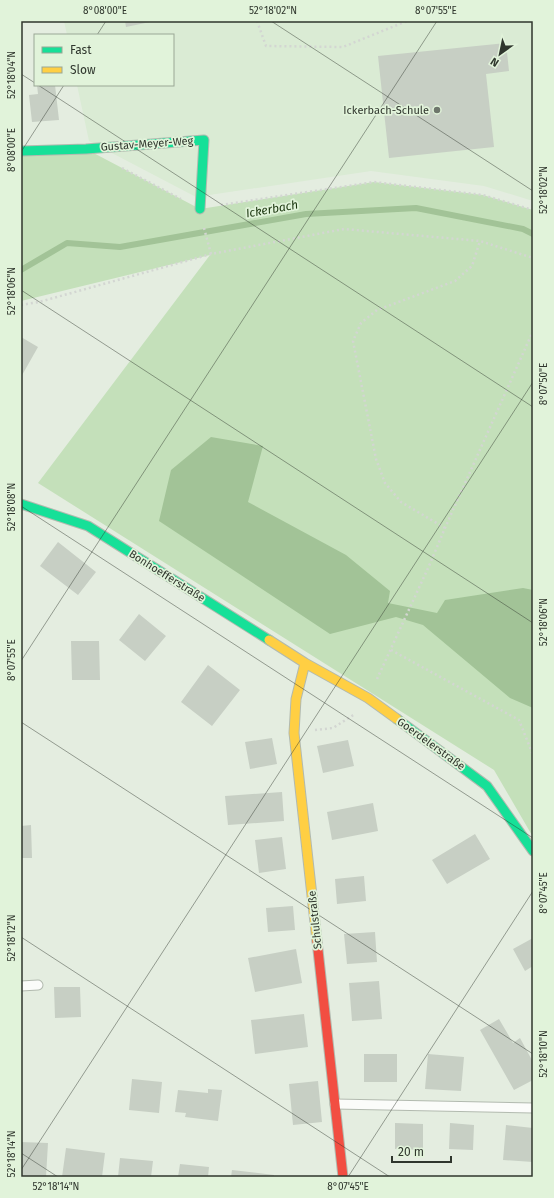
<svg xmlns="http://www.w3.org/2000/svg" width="554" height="1198" viewBox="0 0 554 1198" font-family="'Fira Sans',sans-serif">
<rect width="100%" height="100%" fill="#e4ede0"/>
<path fill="#daebd4" d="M64 21H533V201L484 186 371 171 196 197 89 141 77 85H173V35H67Z"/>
<path fill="#c4e0ba" d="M86 149 200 209 374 182 483 195 533 210V837L494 770 38 483 210 255 21 301V151Z"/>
<path fill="#a2c397" d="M211 437 263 446 248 502 346 555 390 591 388 603 437 613 445 600 523 588 533 590V708L510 698 423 625 396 617 330 634 159 521 171 470Z"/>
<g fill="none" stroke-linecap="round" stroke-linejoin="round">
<path stroke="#a2c397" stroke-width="6" d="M21 270 67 243 120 247 306 214 416 208 523 229 533 234"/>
</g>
<path fill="#c7cfc4" d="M125 21H150V22L126 27Z
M506 43 509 71 486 74 494 147 389 158 378 56Z
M37 85H55L59 120 32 122 29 95 38 94Z
M21 337 38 347 21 377Z
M58 542 96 572 78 595 40 566Z
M139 614 166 636 145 661 119 640Z
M71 641H99L100 680H72Z
M208 665 240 690 212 726 181 702Z
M272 738 277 764 250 769 245 742Z
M348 740 354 766 323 773 317 746Z
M282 792 284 821 228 825 225 796Z
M373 803 378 831 332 840 327 812Z
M31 825 32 858H21V826Z
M475 834 490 859 447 884 432 860Z
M282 837 286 869 259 873 255 840Z
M364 876 366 901 337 904 335 879Z
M293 906 295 930 268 932 266 908Z
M375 932 377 962 347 964 344 934Z
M533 938V966L525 971 513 949Z
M296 949 302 983 255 992 248 958Z
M379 981 382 1019 352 1021 349 983Z
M54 987H80L81 1017 55 1018Z
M304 1014 308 1047 255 1054 251 1020Z
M499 1019 513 1043 520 1038 533 1062V1080L514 1090 480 1030Z
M364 1054H397V1082H364Z
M428 1054 464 1057 461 1091 425 1089Z
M132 1079 162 1082 159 1113 129 1110Z
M318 1081 322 1122 293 1125 289 1084Z
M208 1089 222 1090 218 1121 185 1117 186 1113 175 1112 178 1090 208 1093Z
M395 1123 423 1124V1150L395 1149Z
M450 1123 474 1125 473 1150 449 1149Z
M506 1125 533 1128V1162L503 1160Z
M21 1142 48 1143 46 1177H21Z
M66 1148 105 1153 102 1177H62Z
M120 1158 153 1161 151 1177H118Z
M180 1164 209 1167 208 1177H178Z
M232 1170 274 1175V1177H231Z"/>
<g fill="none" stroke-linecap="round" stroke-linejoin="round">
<g stroke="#b2baaf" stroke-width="11">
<path id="lane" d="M21 986 38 985
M335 1104 533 1108"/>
</g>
<g stroke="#b2baaf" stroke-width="11">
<path id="fast" d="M21 151 86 149 204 140 200 209
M21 504 88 526 269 640
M397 719 487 786 533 851"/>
</g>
<g stroke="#b2baaf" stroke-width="11">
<path id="slow" d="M269 640 305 663 368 698 397 719
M305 663 296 699 294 733 317 941"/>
</g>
<g stroke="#b2baaf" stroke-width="11">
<path id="jam" d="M317 941 343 1177"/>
</g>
<path stroke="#d3d6d2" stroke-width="2.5" stroke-dasharray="2 3" stroke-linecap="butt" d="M257 21 266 46 343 47 407 21
M122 168 181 199
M221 205 374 182 483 195 533 210
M204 228 211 254
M21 305 39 302 211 254 344 229 480 241 533 258
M445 528 401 502 385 483 376 459 353 341 361 323 377 310 455 281 472 266 480 241
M391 650 519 720 533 755
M377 679 429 566 445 528 533 331
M315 730 333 728 355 714"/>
<use href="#lane" stroke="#fbfcfa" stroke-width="9"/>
<use href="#fast" stroke="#16e098" stroke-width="9"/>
<use href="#slow" stroke="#ffcf43" stroke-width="9"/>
<use href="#jam" stroke="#f24e42" stroke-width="9"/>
</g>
<path fill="none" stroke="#2f362d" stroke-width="1" stroke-opacity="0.45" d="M271 21 533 191M97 35 106 21M21 74 35 83M38 85 533 407M21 152 64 85M21 290 533 623M21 506 533 838M21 661 437 21M21 722 533 1054M21 937 390 1177M21 1153 58 1177M21 1170 533 382M348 1177 533 891"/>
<circle fill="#6e766c" stroke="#e1f3da" stroke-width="1.5" cx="437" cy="110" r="4"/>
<g text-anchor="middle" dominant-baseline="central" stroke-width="3.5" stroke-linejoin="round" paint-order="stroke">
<g font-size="11" fill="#2f362d" stroke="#e1f3da" text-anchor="end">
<text x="429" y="110">Ickerbach-Schule</text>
</g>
<g font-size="11" fill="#2f362d" stroke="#e1f3da">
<text transform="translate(147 144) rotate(-4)">Gustav-Meyer-Weg</text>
<text transform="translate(167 576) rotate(32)">Bonhoefferstraße</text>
<text transform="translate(431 744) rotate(36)">Goerdelerstraße</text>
<text transform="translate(315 920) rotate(-96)">Schulstraße</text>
</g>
<g font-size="12" font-style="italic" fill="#17330b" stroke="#e1f3da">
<text transform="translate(272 209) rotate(-10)">Ickerbach</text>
</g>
</g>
<rect width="554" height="1198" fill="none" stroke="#e1f3da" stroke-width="44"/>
<rect x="34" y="34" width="140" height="52" fill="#e1f3da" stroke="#9aa795"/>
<rect x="42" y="47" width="20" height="6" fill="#16e098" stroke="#9aa795"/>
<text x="70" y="54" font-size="12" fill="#2f362d">Fast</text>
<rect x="42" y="67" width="20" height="6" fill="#ffcf43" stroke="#9aa795"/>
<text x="70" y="74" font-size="12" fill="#2f362d">Slow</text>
<g transform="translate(500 54) rotate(213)" stroke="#e1f3da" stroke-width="3" paint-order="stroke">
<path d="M0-3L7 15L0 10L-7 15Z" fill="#2f362d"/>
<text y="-6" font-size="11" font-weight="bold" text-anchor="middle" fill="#2f362d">N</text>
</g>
<path d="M392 1156v6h59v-6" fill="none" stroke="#2f362d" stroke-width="2"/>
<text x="398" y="1156" font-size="12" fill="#2f362d" stroke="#e1f3da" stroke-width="3" paint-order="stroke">20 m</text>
<rect x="22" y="22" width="510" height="1154" fill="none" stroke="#2f362d" stroke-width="1.5"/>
<g font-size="10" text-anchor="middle" fill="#2f362d">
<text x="105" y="14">8°08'00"E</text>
<text x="273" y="14">52°18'02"N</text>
<text x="436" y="14">8°07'55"E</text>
<text transform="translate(11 75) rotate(-90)" y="4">52°18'04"N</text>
<text transform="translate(11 150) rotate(-90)" y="4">8°08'00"E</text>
<text transform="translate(543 190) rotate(-90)" y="4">52°18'02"N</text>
<text transform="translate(11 291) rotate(-90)" y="4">52°18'06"N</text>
<text transform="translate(543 384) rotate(-90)" y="4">8°07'50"E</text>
<text transform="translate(11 507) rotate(-90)" y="4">52°18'08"N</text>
<text transform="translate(543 622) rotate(-90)" y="4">52°18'06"N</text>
<text transform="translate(11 660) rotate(-90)" y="4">8°07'55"E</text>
<text transform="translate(543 893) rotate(-90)" y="4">8°07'45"E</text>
<text transform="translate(11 938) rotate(-90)" y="4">52°18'12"N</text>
<text transform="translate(543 1054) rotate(-90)" y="4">52°18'10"N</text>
<text transform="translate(11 1154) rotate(-90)" y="4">52°18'14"N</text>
<text x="56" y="1190">52°18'14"N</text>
<text x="348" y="1190">8°07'45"E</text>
</g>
</svg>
